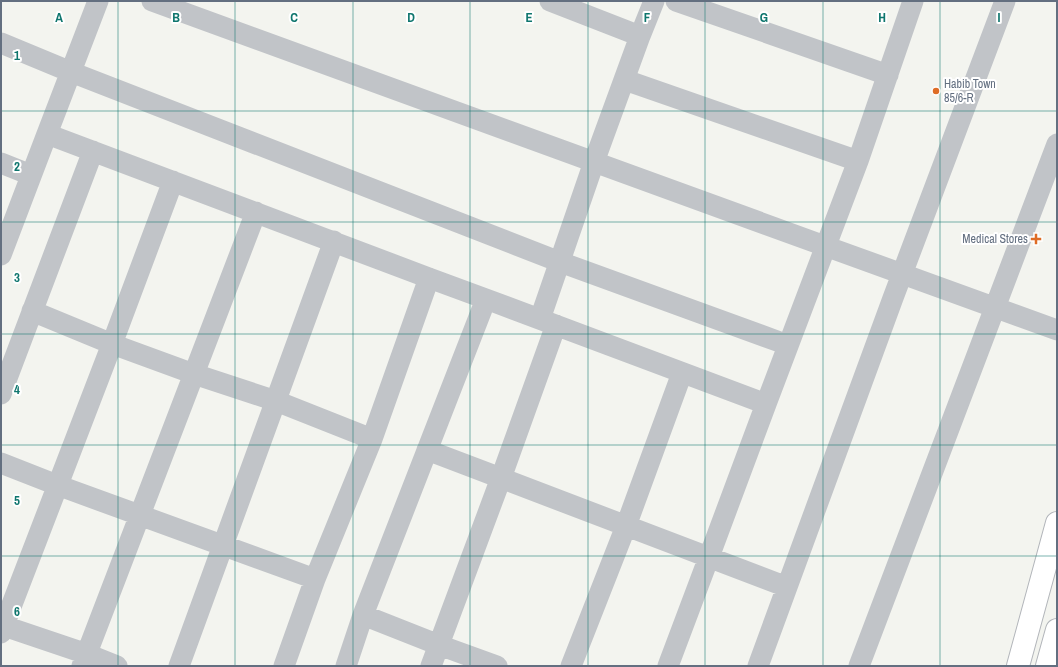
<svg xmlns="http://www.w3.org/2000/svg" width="1058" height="667" viewBox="0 0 1058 667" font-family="'Archivo Narrow',sans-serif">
<rect width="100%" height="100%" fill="#f3f4ef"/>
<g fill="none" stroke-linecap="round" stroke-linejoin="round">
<g stroke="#b2b5ba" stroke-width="24">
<path id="major" d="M1018 666 1057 523
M1047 666 1057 630"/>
</g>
<path stroke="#c1c4c8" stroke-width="21" d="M98 1 47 134 429 278 486 299 766 404 858 161 913 1
M152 1 825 246 1057 330
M550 1 640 36 654 1
M676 1 888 75
M1 43 71 72 560 262 788 345
M625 80 858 161
M1 163 31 175
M1 255 47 134
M486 299 363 615 439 645 497 666
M32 311 112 344 194 374 276 401 372 439
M540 319 594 162 640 36
M1 394 93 151
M427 450 787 587
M1 463 57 485 315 579
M1 625 87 654 117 666
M1 633 112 344 173 181
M82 666 256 212
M179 666 334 241
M284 666 315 579 372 439 429 278
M346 666 363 615
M431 666 501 478 556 325
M571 666 626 526 682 373
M668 666 709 557 766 404
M758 666 893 298 1005 1
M859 666 1057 144"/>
<use href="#major" stroke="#fff" stroke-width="22"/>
</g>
<path fill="none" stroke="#0f766e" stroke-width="1" stroke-opacity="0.55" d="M118 1V666M235 1V666M353 1V666M470 1V666M588 1V666M705 1V666M823 1V666M940 1V666M1 111H1057M1 222H1057M1 334H1057M1 445H1057M1 556H1057"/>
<g fill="#de6c25" stroke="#fff" stroke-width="1.5">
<circle cx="936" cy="91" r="4"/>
<path d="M1034 233h4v4h4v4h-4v4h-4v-4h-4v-4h4z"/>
</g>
<g text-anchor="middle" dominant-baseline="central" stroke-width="4" stroke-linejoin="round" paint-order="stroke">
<g font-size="12" fill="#636f80" stroke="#fff" text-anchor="start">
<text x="944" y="84">Habib Town<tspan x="944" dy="14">85/6-R</tspan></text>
<text x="1028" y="239" text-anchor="end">Medical Stores</text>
</g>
</g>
<g font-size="13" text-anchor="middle" font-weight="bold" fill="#0f766e" stroke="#fff" stroke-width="4" stroke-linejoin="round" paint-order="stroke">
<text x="59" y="22">A</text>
<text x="176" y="22">B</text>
<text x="294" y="22">C</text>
<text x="411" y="22">D</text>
<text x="529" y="22">E</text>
<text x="647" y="22">F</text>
<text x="764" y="22">G</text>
<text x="882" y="22">H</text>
<text x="999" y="22">I</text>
<text x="17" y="60">1</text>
<text x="17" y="171">2</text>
<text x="17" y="282">3</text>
<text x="17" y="394">4</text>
<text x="17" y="505">5</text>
<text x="17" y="616">6</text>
</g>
<rect width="1058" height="667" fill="none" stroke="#636f80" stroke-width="4"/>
</svg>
